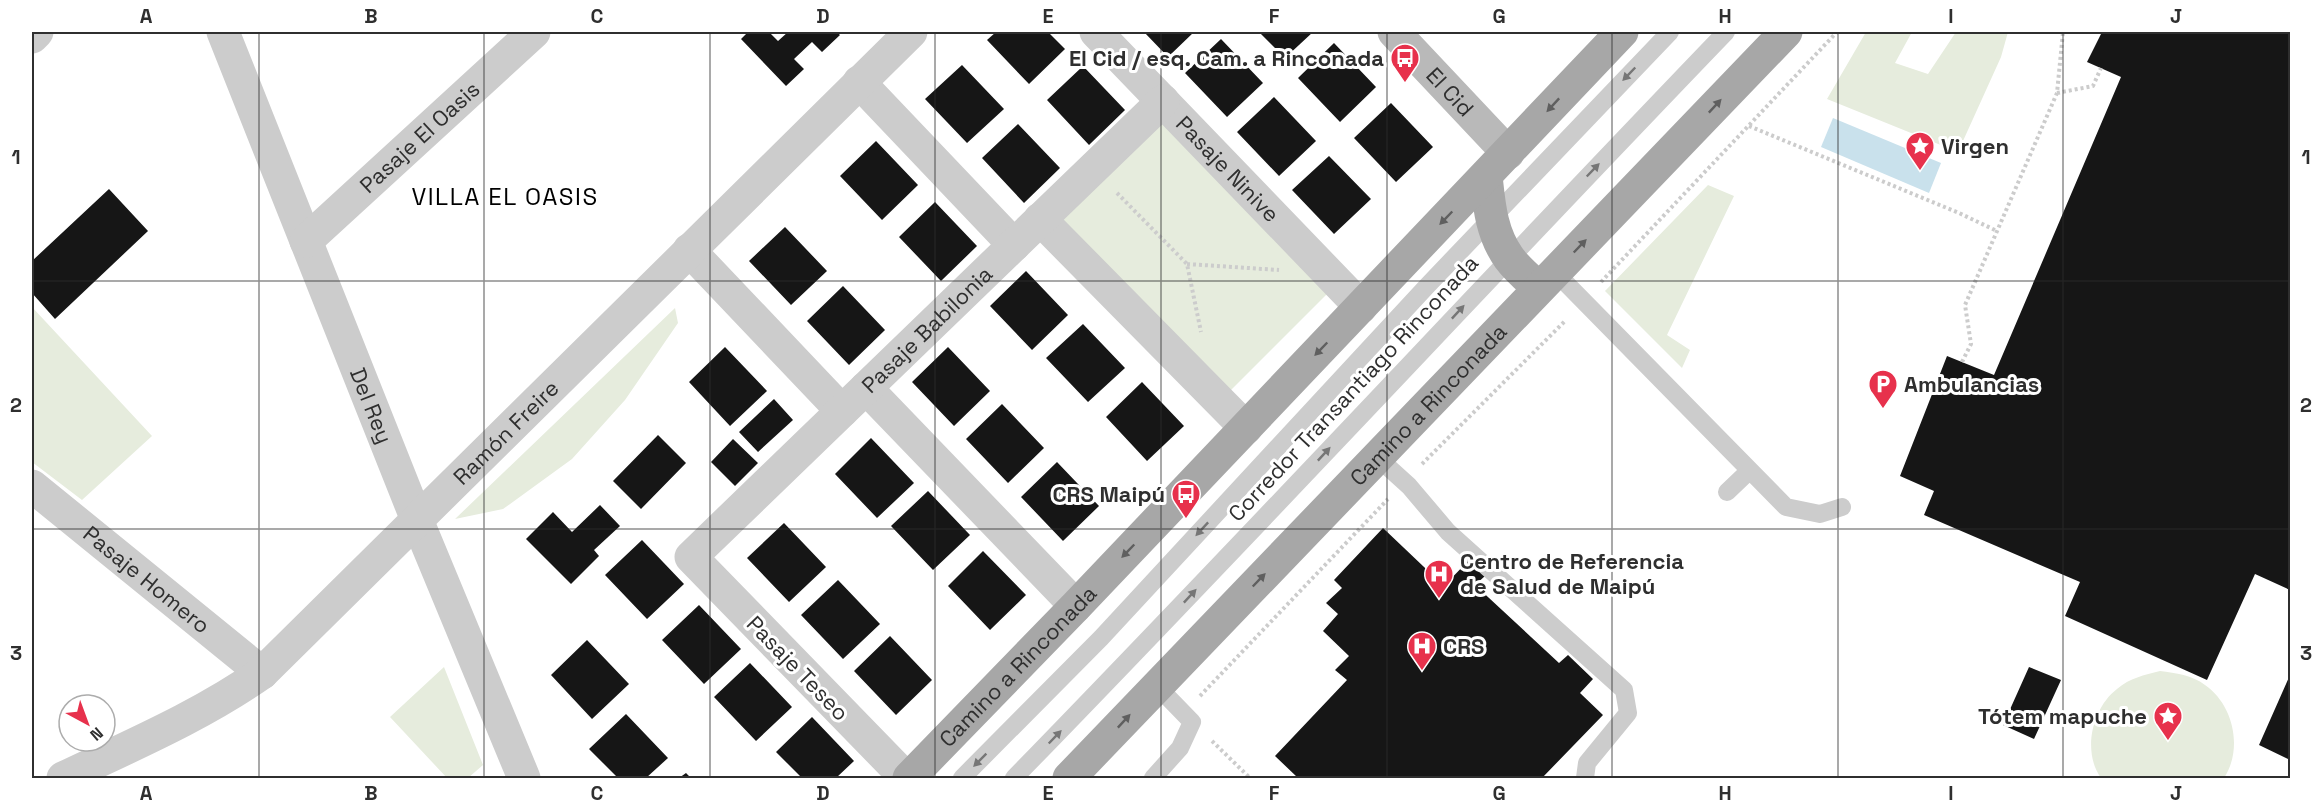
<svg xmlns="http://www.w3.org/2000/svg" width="2322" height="810" viewBox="0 0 2322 810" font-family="'Space Grotesk',sans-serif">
<rect width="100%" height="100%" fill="#fff"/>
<path fill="#e6ecdd" d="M1866 32H1912L1895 63 1928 74 1956 32H2008L2001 57 1958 152 1827 99Z
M1158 116 1331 290 1217 404 1044 230Z
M1708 185 1734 196 1667 335 1690 350 1682 368 1605 291Z
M32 307 152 436 82 500 32 462Z
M675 308 678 323 625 400 572 459 503 509 455 519Z
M444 667 483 765 468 778H447L390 717Z
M2160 671C2176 673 2192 675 2205 685 2234 705 2243 749 2224 778H2101C2082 752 2092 708 2117 689 2130 678 2144 675 2160 671Z"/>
<path fill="#c9e1ec" d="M1833 118 1941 163 1929 193 1821 147Z"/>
<path fill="#161616" d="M748 32H769L778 41 788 32H837L840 35 822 52 812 42 794 59 804 69 786 86 741 39Z
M996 32H1048L1065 49 1029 84 987 40Z
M1144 32H1194L1168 57Z
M1259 32H1313L1285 58Z
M2102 32H2290V590L2255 574 2207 680 2065 616 2080 582 1924 515 1934 491 1900 476 1947 356 1994 375 2121 77 2087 62Z
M1221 39 1263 83 1227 117 1185 73Z
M1334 43 1376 87 1340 122 1298 78Z
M962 65 1004 109 967 143 925 99Z
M1083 66 1125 110 1089 145 1047 100Z
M1274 97 1316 141 1279 176 1237 132Z
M1391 103 1433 147 1396 182 1354 138Z
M1018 124 1060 168 1024 203 982 158Z
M876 141 918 185 882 220 840 176Z
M1329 156 1371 199 1334 234 1292 190Z
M109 189 148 231 55 319 32 293V261Z
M935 202 977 246 941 281 899 237Z
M785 227 827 271 791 305 749 261Z
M1026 271 1068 315 1032 350 990 306Z
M843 286 885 330 849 365 807 321Z
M1083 324 1125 368 1088 402 1046 358Z
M725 347 767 391 730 426 689 382Z
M948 347 990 391 954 426 912 382Z
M1142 382 1184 426 1147 461 1106 417Z
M774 399 793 420 758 452 739 432Z
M1002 404 1044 448 1008 483 966 439Z
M658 435 686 463 641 509 613 481Z
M871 438 914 483 877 518 835 474Z
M733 439 758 463 735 486 711 462Z
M1057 462 1099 506 1063 541 1021 497Z
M928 491 970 535 933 570 891 526Z
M600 505 620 526 594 550 599 556 571 584 526 539 553 512 572 532Z
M784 523 826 567 789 602 747 558Z
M1383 528 1444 586 1468 561 1485 576 1475 585 1559 663 1568 655 1593 679 1580 693 1603 715 1542 778H1295L1297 777 1275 756 1347 680 1335 670 1349 656 1323 631 1338 614 1326 603 1342 588 1334 580Z
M642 540 684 584 647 619 605 575Z
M983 551 1026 595 990 630 948 586Z
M838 580 880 624 843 659 801 615Z
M699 605 741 649 704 684 662 640Z
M890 636 932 680 896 715 854 671Z
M587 640 629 684 592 719 551 675Z
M750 663 792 707 756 741 714 697Z
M2029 667 2061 680 2034 739 2003 725Z
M2290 675V760L2259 745Z
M626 714 668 758 646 778H618L589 749Z
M812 717 854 761 836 778H802L776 752Z
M686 773 691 778H679Z"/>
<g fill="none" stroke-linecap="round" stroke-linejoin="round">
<path stroke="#ccc" stroke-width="4" stroke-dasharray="3 3" stroke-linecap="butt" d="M2057 93 2093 86 2101 68
M1749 126 1959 213 1997 231
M1117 193 1187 264 1201 332
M1187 264 1279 270
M1601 282 1837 32
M1962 362 1971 344 1965 305 2057 93 2063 32
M1422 464 1565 321
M1200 696 1388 499
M1212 741 1250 778"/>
<path stroke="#ccc" stroke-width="18" d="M1555 272 1786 507 1820 514 1842 507
M1377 457 1409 486 1448 532 1624 690 1628 713 1587 763 1585 778
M1727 492 1749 471
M962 778 1101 638 1427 286 1670 32
M1014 778C1254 532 1488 279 1726 32
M1153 778 1180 748 1192 722 1157 686"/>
<g stroke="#ccc" stroke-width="33">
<path id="s1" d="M223 32 417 520 524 778"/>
<path id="s2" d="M1096 32 1361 307"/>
<path d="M32 37 37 32"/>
<path d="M859 82 1014 245"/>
<path d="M1040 219 1246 428"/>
<path id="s3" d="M306 241 534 32"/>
<path d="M689 250 842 411"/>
<path d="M866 388 1076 606"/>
<path id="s4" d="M32 486 262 673"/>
<path id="s5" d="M63 778C130 746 201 716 262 673L911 32"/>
<path id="s6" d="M906 778 691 557 1163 101"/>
</g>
<path stroke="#b9b9b9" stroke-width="33" id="s7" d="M1394 32 1508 153"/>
<g stroke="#a7a7a7" stroke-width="33">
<path d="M1486 176C1489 204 1491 233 1509 258 1517 269 1529 279 1539 288"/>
<path id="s8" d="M909 778 1076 606 1622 32"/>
<path id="s9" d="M1069 778 1786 32"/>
</g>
</g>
<defs><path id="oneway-solid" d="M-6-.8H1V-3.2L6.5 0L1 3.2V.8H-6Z" transform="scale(1.5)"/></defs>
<g fill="#767676">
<use href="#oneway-solid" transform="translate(1629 74) rotate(134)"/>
<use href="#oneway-solid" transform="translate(1593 170) rotate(-46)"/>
<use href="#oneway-solid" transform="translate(1458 312) rotate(-47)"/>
<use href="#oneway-solid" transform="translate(1324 454) rotate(-47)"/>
<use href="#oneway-solid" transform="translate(1202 529) rotate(133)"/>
<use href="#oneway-solid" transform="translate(1190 596) rotate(-47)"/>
<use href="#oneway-solid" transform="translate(1055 737) rotate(-46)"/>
<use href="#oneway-solid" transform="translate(980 760) rotate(135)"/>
</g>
<g fill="#5f5f5f">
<use href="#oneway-solid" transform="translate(1553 105) rotate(133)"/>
<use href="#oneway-solid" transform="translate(1715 106) rotate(-47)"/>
<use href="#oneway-solid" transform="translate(1446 218) rotate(134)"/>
<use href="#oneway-solid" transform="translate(1580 246) rotate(-46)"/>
<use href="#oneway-solid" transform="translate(1321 349) rotate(134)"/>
<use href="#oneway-solid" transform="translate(1128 551) rotate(134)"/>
<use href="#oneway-solid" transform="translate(1259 580) rotate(-46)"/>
<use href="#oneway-solid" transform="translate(1124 721) rotate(-47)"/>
</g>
<path fill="none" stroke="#2f2f2f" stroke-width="1.5" stroke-opacity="0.55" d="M259 32V778M484 32V778M710 32V778M935 32V778M1161 32V778M1387 32V778M1612 32V778M1838 32V778M2063 32V778M32 281H2290M32 529H2290"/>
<defs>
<g id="bus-pin" transform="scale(1.5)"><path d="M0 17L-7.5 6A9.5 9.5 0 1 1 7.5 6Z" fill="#e7314c" stroke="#fff"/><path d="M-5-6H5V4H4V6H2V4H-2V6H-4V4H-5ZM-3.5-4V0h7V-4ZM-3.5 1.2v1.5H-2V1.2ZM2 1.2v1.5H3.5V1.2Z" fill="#fff"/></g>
<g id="sight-pin" transform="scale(1.5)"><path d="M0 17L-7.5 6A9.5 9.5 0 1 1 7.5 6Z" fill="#e7314c" stroke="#fff"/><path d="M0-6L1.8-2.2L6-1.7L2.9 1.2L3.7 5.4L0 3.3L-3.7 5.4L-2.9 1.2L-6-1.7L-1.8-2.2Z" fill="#fff"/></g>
<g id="parking-pin" transform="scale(1.5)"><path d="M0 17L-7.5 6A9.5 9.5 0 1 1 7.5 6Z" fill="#e7314c" stroke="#fff"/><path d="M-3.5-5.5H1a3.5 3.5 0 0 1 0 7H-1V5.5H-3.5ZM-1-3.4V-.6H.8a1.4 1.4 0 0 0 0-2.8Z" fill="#fff"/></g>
<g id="hospital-pin" transform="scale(1.5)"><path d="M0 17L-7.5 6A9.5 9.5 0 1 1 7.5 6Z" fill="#e7314c" stroke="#fff"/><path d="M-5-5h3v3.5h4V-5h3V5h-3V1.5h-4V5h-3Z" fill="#fff"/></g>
</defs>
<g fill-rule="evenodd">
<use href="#bus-pin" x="1405" y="58"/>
<use href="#sight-pin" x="1920" y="146"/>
<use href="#parking-pin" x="1883" y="384"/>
<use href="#bus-pin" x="1186" y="494"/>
<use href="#hospital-pin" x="1439" y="574"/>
<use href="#hospital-pin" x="1422" y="646"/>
<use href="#sight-pin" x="2168" y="716"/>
</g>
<g text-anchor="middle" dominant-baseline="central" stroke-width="6" stroke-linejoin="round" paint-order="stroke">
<g font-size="22" font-weight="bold" fill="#2f2f2f" stroke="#fff" text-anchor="start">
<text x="1384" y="58" text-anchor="end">El Cid / esq. Cam. a Rinconada</text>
<text x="1941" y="146">Virgen</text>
<text x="1904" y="384">Ambulancias</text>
<text x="1165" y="494" text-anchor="end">CRS Maipú</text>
<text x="1460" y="561">Centro de Referencia<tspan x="1460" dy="25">de Salud de Maipú</tspan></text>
<text x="1443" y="646">CRS</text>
<text x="2147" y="716" text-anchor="end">Tótem mapuche</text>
</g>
<g font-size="22" fill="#2f2f2f" stroke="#fff">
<text stroke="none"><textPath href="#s7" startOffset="82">El Cid</textPath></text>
<text stroke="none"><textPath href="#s3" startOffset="154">Pasaje El Oasis</textPath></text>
<text stroke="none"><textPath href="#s2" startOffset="190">Pasaje Ninive</textPath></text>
<text stroke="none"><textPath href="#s6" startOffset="636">Pasaje Babilonia</textPath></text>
<text transform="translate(1353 388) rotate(-47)">Corredor Transantiago Rinconada</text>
<text stroke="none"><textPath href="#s9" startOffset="518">Camino a Rinconada</textPath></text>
<text stroke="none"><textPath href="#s1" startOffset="402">Del Rey</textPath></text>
<text stroke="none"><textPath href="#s5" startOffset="568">Ramón Freire</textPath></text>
<text stroke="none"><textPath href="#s4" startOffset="148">Pasaje Homero</textPath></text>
<text stroke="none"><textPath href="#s8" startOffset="156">Camino a Rinconada</textPath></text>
<text transform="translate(798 668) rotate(46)">Pasaje Teseo</text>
</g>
<g font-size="24" letter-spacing="1.5" fill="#000" stroke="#fff">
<text x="505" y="196">VILLA EL OASIS</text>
</g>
</g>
<rect width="2322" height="810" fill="none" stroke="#ffffff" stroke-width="66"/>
<g transform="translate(87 723) rotate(139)"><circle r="28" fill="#ffffff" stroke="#acacac" stroke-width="1.5"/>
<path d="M0-4.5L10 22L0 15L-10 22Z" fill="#e7314c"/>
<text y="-9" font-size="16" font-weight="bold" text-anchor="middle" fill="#2f2f2f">N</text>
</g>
<rect x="33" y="33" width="2256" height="744" fill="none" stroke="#2f2f2f" stroke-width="2"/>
<g font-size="20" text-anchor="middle" font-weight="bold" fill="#2f2f2f">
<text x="146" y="23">A</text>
<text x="371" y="23">B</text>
<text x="597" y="23">C</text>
<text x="823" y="23">D</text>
<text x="1048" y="23">E</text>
<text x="1274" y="23">F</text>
<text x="1499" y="23">G</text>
<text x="1725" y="23">H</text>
<text x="1951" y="23">I</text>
<text x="2176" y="23">J</text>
<text x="16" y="164">1</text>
<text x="2306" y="164">1</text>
<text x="16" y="412">2</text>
<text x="2306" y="412">2</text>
<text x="16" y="660">3</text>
<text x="2306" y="660">3</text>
<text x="146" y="800">A</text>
<text x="371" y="800">B</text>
<text x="597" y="800">C</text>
<text x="823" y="800">D</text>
<text x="1048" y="800">E</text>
<text x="1274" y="800">F</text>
<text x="1499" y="800">G</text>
<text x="1725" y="800">H</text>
<text x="1951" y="800">I</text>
<text x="2176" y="800">J</text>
</g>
</svg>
